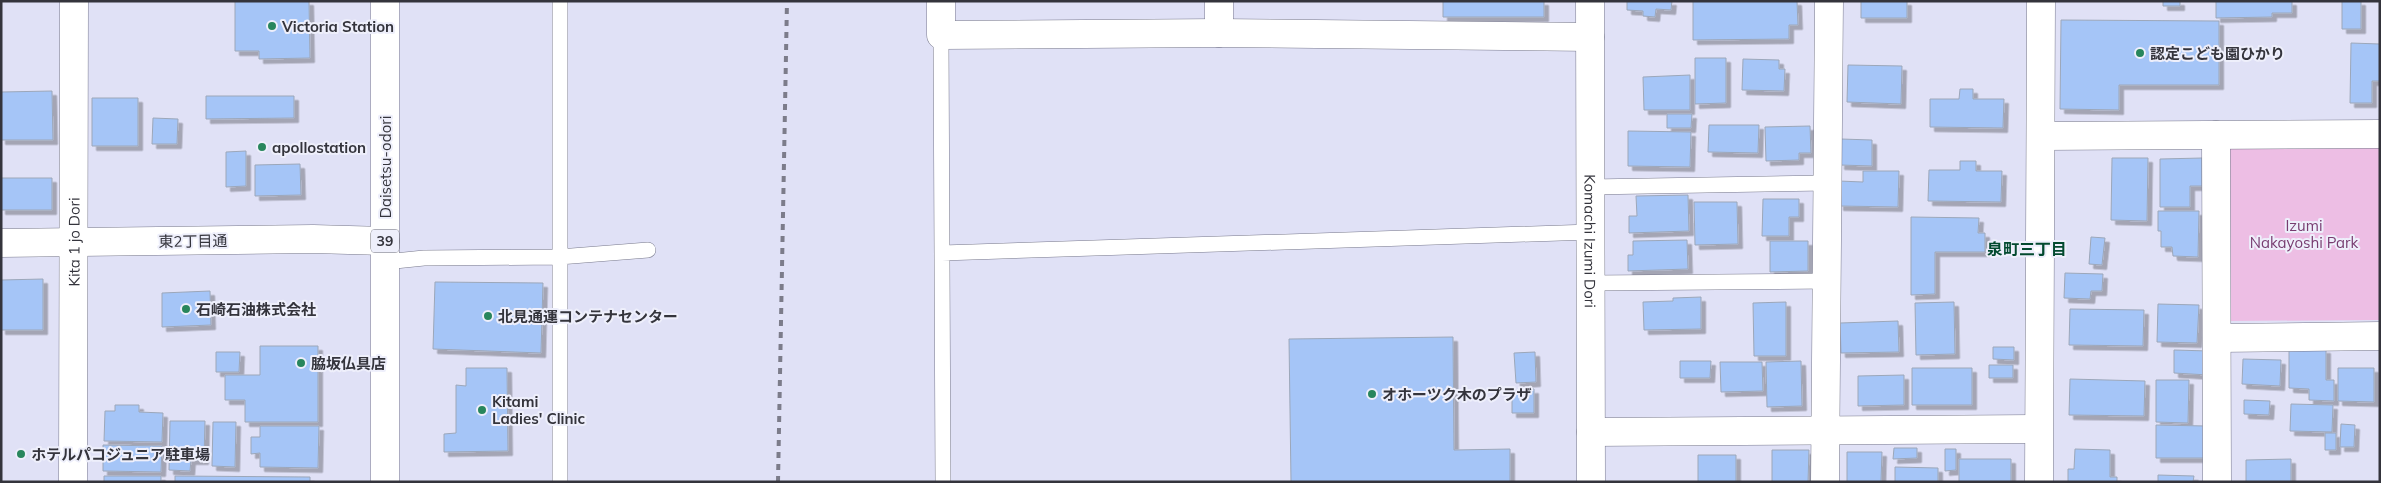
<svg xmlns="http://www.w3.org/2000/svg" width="2381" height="483" viewBox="0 0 2381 483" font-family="Mulish,'Noto Sans JP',sans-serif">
<defs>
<filter id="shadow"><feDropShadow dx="4.5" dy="4.5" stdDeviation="0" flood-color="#0004"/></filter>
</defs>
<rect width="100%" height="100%" fill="#e0e1f6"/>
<path fill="#edbee4" d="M2227 147H2380V320L2230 321Z"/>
<path fill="#a5c5f7" stroke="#9ca7b9" filter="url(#shadow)" d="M235 1H309L310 58 259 59V51H235Z
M1443 1H1544V17H1443Z
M1627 1H1672L1671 10 1656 9 1655 17 1643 16V11L1627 10Z
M1693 1H1797L1798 25H1789V39L1693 40Z
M1861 1H1907V18H1861Z
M2163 1H2180V6H2163Z
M2216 1H2292V13H2272V17L2216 18Z
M2342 1H2361V29H2342Z
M2061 20 2219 21V85H2119V110L2060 109Z
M2351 43 2380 44V81H2372V103H2350Z
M1695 58H1726V103L1695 104Z
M1743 59 1779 60V69H1785L1784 91 1742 90Z
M1848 65 1902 66 1901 104 1847 102Z
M1690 75V110H1644L1643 77Z
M1960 89H1973V99H2004L2003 128 1930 127V99H1959Z
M52 91 53 140H1V92Z
M206 96H294V118L206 119Z
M92 98H138V146H92Z
M1667 114H1692L1691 128H1667Z
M153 118 178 119 177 144H152Z
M1709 125H1759L1758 153 1708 152Z
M1810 126 1811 153H1799V160L1766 161 1765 127Z
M1628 131 1691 132 1690 167 1628 166Z
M1841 139 1872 140V166L1840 165Z
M246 151V186L226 187V152Z
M2112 158H2148L2147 221 2111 220Z
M2202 158V186H2190V207H2160V159Z
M1960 161H1976V171H2002L2001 202 1928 201 1929 170H1960Z
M300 164 301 195 255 196V165Z
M1863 171H1899L1898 207 1839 206V181L1863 182Z
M1 178H52V210H1Z
M1688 195 1689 231 1629 233V216H1637L1636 196Z
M1763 199H1799V217H1789V236H1762Z
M1694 202H1737L1738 244 1695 245Z
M2158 211H2199L2198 257 2173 256 2172 247H2161V231H2158Z
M1911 217 1979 218 1978 233H1985V252H1935V294L1911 295Z
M2091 237 2105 238 2102 265 2089 264Z
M1687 240 1688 269 1628 271V255H1633V241Z
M1770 241H1808V271L1770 272Z
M2065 273 2103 274 2102 291H2091L2090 299 2064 298Z
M43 279V330H1V280Z
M435 282 543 283 541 353 433 349Z
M210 291 211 325 162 327V293Z
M1701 297V329L1644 330 1643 302 1673 301V298Z
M1786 302V356H1754L1753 303Z
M1954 302 1955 354 1916 355 1915 303Z
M2158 304 2199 305 2197 343 2157 342Z
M2070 309 2144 310 2143 346 2069 345Z
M1898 321 1899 352 1841 353 1840 323Z
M1453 337 1454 450 1510 449V482H1291L1289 339Z
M260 346H318V422H245V400H225V375H260Z
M1993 347H2014V360L1993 359Z
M2289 349H2326V380H2334V401L2309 400V389L2289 388Z
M2174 350 2209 351 2208 375 2174 373Z
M216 352H240L239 372H216Z
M1535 352 1536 382 1516 383 1514 353Z
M2243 359 2281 360 2280 386 2242 384Z
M1680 361H1711L1710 378H1680Z
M1801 361 1802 406 1767 407 1766 362Z
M1720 362H1762L1763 391 1721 392Z
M1989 365H2013V378H1989Z
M466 368H507L508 451 444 452V434L456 433V385L466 386Z
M1912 368H1972V405H1912Z
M2338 368H2374V402L2338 401Z
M1904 375V405L1858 406V376Z
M2070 379 2145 381 2144 416 2069 415Z
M2156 380H2189L2188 423 2156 422Z
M1534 389V413H1512V390Z
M2244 400 2270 401 2269 415 2244 414Z
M2291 404 2333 405 2332 432 2290 431Z
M115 405H139V412L163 413 162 442 104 441 105 411H115Z
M170 421H205L204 460H191L190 471 169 470Z
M213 422H236L235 467 212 466Z
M2341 424 2355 425 2354 447H2340Z
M2156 425 2206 426 2205 458H2156Z
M260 426H319L318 468 260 467V453L251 454V437H260Z
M2325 433H2336V450H2325Z
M103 445 162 446 161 472 103 471Z
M1894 448H1917V458L1893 459Z
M1945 449H1956V470L1945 471Z
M2075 449 2110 450V477H2117V482H2068V469H2074Z
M1772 450H1809L1808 482H1772Z
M1847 452H1882L1881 482H1847Z
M1698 455H1736V482H1698Z
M1959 459H2011V482H1959Z
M2291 459V482H2246V460Z
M1895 467 1938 468V482H1895Z
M2158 475 2194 476 2193 482H2158Z
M104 476H161V482H104Z
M175 476 310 477V482H175Z"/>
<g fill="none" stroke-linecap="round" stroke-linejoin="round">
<g stroke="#78798c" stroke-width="16">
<path id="lane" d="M941 35 943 482
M1590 187 1827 183
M942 253 1591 232
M385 262 424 258 559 257 648 250
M1591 283 1827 281
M560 482V1"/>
</g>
<g stroke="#78798c" stroke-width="29">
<g id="street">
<path d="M941 1V35L1219 33 1590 37"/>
<path d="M1219 1V33"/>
<path d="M2216 135 2217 482"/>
<path d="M2042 136 2380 134"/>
<path d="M1 243 313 239 385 241"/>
<path d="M2218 338 2380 336"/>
<path d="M1591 432 2038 429"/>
<path id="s1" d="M73 482 74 1"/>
<path d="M1825 482 1829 1"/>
<path d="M2039 482 2041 1"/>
</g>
</g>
<g stroke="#78798c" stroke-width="29">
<g id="secondary">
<path id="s2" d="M1590 1 1591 482"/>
</g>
</g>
<g stroke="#78798c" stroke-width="29">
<path id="highway" d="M385 482V1"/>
</g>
<use href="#lane" stroke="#fff" stroke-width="15"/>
<use href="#street" stroke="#fff" stroke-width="28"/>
<use href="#secondary" stroke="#fff" stroke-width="28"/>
<use href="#highway" stroke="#fff" stroke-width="28"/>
<path stroke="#7c7c8a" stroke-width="4" stroke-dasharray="6 6" stroke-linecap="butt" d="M778 482 787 1"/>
</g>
<g fill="#28865d" stroke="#eeeffb" stroke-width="2">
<circle cx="272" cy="26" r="5"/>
<circle cx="2140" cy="53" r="5"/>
<circle cx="262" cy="147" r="5"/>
<circle cx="186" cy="309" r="5"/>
<circle cx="488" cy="316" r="5"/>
<circle cx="301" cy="363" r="5"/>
<circle cx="1372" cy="394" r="5"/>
<circle cx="482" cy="410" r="5"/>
<circle cx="21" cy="454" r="5"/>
</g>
<g text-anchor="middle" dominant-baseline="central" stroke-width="4" stroke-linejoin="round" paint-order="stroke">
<rect fill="#eeeffb" stroke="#6c6c75" stroke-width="1" x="371" y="229.5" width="28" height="23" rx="4"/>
<g font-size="14" font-weight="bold" fill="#34343c">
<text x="385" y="241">39</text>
</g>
<g font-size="15" font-weight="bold" fill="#34343c" stroke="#eeeffb" text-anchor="start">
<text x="282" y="26">Victoria Station</text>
<text x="2150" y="53">認定こども園ひかり</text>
<text x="272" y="147">apollostation</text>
<text x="196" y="309">石崎石油株式会社</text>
<text x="498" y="316">北見通運コンテナセンター</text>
<text x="311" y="363">脇坂仏具店</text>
<text x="1382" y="394">オホーツク木のプラザ</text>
<text x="492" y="401">Kitami<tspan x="492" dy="17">Ladies' Clinic</tspan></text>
<text x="31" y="454">ホテルパコジュニア駐車場</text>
</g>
<g font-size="15" fill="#34343c" stroke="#eeeffb">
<text transform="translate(385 167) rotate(-90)">Daisetsu-odori</text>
<text stroke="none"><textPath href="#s1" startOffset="240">Kita 1 jo Dori</textPath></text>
<text transform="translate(193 241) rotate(-1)">東2丁目通</text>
<text stroke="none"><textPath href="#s2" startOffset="240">Komachi Izumi Dori</textPath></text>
</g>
<g font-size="15" fill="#783c70" stroke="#eeeffb">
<text x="2304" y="225">Izumi<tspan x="2304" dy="17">Nakayoshi Park</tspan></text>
</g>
<g font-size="16" font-weight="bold" fill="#034a2f" stroke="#eeeffb">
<text x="2027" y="249">泉町三丁目</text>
</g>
</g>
<rect width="2381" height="483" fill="none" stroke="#34343c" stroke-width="5"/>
</svg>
